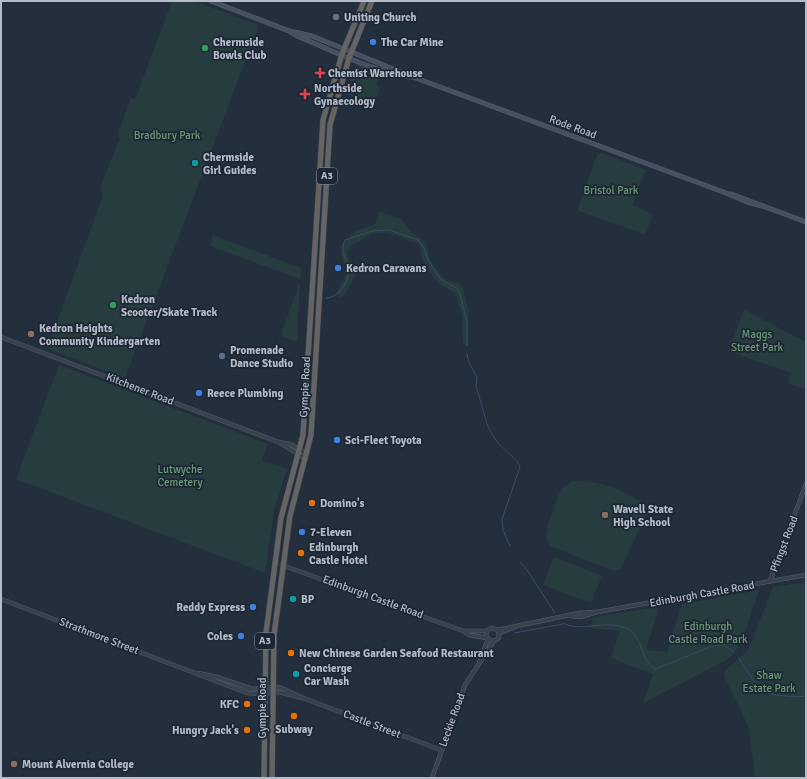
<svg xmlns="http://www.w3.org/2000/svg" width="807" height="779" viewBox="0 0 807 779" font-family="Signika,sans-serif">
<rect width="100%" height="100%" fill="#242f3e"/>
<path fill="#263c3f" d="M172 1H194L259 25 125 378 51 350 49 344 102 198 101 185 120 138 117 136 131 98 135 100Z
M356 64 381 73 377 84 380 88 374 105 346 94Z
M602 153 646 170 632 205 653 214 646 233 643 234 579 211 578 208 597 155Z
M379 211 401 219 412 232 426 242 430 260 437 270 445 279 460 284 463 288 469 311 468 346 463 344 462 316 455 293 438 283 422 259 421 251 418 244C405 239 386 229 372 234 364 237 359 243 350 246L347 254 356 276 342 298 337 296 336 293 348 272 342 258 341 246 355 232 375 224Z
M213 235 301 268 300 279 210 246Z
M300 281 297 342 281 335Z
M744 310 806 342V390L788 383 791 373 728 351Z
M59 365 268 444 262 460 287 469 274 511 265 573 16 479Z
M572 481C600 480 628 490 649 509L621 568 614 571 550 546 546 537 548 523 561 489Z
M554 557 602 576 591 603 543 585Z
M806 582V778H755L749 728 724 676 725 671 746 652 751 643 773 587Z
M759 590 742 641 732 655 723 662 643 703 653 674 611 658 620 631 591 628 593 617 659 607 646 650 667 652 682 604Z"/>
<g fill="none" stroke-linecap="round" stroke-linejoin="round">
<path stroke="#394c67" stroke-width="1" d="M326 298C332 298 338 294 342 289 358 267 337 257 345 240L372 231 389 230 418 240 424 248 428 260 441 280 457 288 460 294 467 323V346
M467 354 469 363 477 377 476 386 488 427 497 442 518 462 520 467 502 519 503 530 510 546
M520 562 527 570 555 613
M563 623C580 633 605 619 626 628 644 636 641 664 656 669L712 646 724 645 734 652
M514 633 563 624
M739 658C746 669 753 683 763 690 772 697 796 697 806 696"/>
<g stroke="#565f6c" stroke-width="4.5">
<path id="tertiary" d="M1 337 278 442 290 444 307 454
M279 442 306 459
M282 565 463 631 469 635 487 638
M770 581 806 484
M1 599 247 693 259 694 279 692 303 698 441 750
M571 616 580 617 597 612 806 575
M498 630 579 613 596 612
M464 631H487
M500 633 515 627
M479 663 488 639
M198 673 217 677 252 689 279 687 303 698
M432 778 465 685 494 641 499 638 498 630 491 628 487 631 486 636 490 640 494 641"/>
</g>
<g stroke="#565f6c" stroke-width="5">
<path id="secondary" d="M211 1 289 31 297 36C334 51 371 71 411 77
M289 31 312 36 413 77 726 193 747 202 762 206
M731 194 806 222"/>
</g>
<g stroke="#434c59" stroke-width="6">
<path id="trunk" d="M264 778 266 633 281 518 303 435 323 120 342 54 364 1
M272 778 274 635 290 516 311 435 330 125 349 58 372 1"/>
</g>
<use href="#tertiary" stroke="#38414e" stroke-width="3.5"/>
<use href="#secondary" stroke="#465061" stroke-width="4"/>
<use href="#trunk" stroke="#656462" stroke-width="5"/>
</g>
<circle fill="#6b7280" stroke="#1d2633" stroke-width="1.5" cx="336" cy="17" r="4"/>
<g fill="#3f7fe0" stroke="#1d2633" stroke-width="1.5">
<circle cx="373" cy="42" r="4"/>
<circle cx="338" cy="268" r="4"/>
<circle cx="199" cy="393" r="4"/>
<circle cx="337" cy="440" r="4"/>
<circle cx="302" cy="532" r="4"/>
<circle cx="253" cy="607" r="4"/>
<circle cx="241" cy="636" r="4"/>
</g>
<g fill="#2e9e5b" stroke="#1d2633" stroke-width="1.5">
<circle cx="205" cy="48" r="4"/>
<circle cx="113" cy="305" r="4"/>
</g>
<g fill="#e0444e" stroke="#1d2633" stroke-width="1.5">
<path d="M318 67h4v4h4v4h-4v4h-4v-4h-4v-4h4z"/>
<path d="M303 88h4v4h4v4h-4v4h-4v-4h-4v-4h4z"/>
</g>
<g fill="#0f9aa8" stroke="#1d2633" stroke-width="1.5">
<circle cx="195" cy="163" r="4"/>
<circle cx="293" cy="599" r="4"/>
<circle cx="296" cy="674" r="4"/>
</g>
<g fill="#8d6e63" stroke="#1d2633" stroke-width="1.5">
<circle cx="31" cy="334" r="4"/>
<circle cx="605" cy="515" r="4"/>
<circle cx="14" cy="764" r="4"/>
</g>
<circle fill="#5c6f8a" stroke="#1d2633" stroke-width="1.5" cx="222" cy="356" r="4"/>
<g fill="#e8710a" stroke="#1d2633" stroke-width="1.5">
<circle cx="312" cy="503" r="4"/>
<circle cx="301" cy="553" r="4"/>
<circle cx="291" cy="653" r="4"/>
<circle cx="247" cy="704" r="4"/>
<circle cx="294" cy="716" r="4"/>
<circle cx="247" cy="730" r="4"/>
</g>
<g text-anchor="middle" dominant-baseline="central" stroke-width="3.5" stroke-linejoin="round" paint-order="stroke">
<g fill="#1d2633" stroke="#878f9c" stroke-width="1">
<rect x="317" y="168" width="20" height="16" rx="3"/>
<rect x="255" y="633" width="20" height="16" rx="3"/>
</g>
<g font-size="10" font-weight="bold" fill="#b4bcc9">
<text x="327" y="176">A3</text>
<text x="265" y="641">A3</text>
</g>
<g font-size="11" font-weight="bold" fill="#b4bcc9" stroke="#1d2633" text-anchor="start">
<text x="344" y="17">Uniting Church</text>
<text x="213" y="42">Chermside<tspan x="213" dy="13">Bowls Club</tspan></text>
<text x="381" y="42">The Car Mine</text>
<text x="328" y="73">Chemist Warehouse</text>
<text x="314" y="88">Northside<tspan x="314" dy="13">Gynaecology</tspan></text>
<text x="203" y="157">Chermside<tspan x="203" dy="13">Girl Guides</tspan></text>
<text x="346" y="268">Kedron Caravans</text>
<text x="121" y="299">Kedron<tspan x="121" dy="13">Scooter/Skate Track</tspan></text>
<text x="39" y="328">Kedron Heights<tspan x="39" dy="13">Community Kindergarten</tspan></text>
<text x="230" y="350">Promenade<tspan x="230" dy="13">Dance Studio</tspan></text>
<text x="207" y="393">Reece Plumbing</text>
<text x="345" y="440">Sci-Fleet Toyota</text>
<text x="320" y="503">Domino's</text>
<text x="613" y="509">Wavell State<tspan x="613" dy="13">High School</tspan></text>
<text x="310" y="532">7-Eleven</text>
<text x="309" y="547">Edinburgh<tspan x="309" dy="13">Castle Hotel</tspan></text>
<text x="301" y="599">BP</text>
<text x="245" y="607" text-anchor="end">Reddy Express</text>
<text x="233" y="636" text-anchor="end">Coles</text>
<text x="299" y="653">New Chinese Garden Seafood Restaurant</text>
<text x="304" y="668">Concierge<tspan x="304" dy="13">Car Wash</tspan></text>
<text x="239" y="704" text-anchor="end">KFC</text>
<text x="294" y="729" text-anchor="middle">Subway</text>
<text x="239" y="730" text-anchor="end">Hungry Jack's</text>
<text x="22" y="764">Mount Alvernia College</text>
</g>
<g font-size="11" fill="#b4bcc9" stroke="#1d2633">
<text transform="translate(573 127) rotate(20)">Rode Road</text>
<text transform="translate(305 387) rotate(-87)">Gympie Road</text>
<text transform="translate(140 389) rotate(21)">Kitchener Road</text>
<text transform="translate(784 544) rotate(-69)">Pfingst Road</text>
<text transform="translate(702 594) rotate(-10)">Edinburgh Castle Road</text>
<text transform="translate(373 597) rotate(20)">Edinburgh Castle Road</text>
<text transform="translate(99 636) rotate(21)">Strathmore Street</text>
<text transform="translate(262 708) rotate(-90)">Gympie Road</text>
<text transform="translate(452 720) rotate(-70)">Leckie Road</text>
<text transform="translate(372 724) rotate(21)">Castle Street</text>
</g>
<g font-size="11" fill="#6b9a76" stroke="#1d2633">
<text x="167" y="135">Bradbury Park</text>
<text x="611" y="190">Bristol Park</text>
<text x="757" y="334">Maggs<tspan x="757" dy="13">Street Park</tspan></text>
<text x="180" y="469">Lutwyche<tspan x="180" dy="13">Cemetery</tspan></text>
<text x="708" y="626">Edinburgh<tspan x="708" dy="13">Castle Road Park</tspan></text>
<text x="769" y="675">Shaw<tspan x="769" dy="13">Estate Park</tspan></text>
</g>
</g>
<rect width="807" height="779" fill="none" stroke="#b4bcc9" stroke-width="4"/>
</svg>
